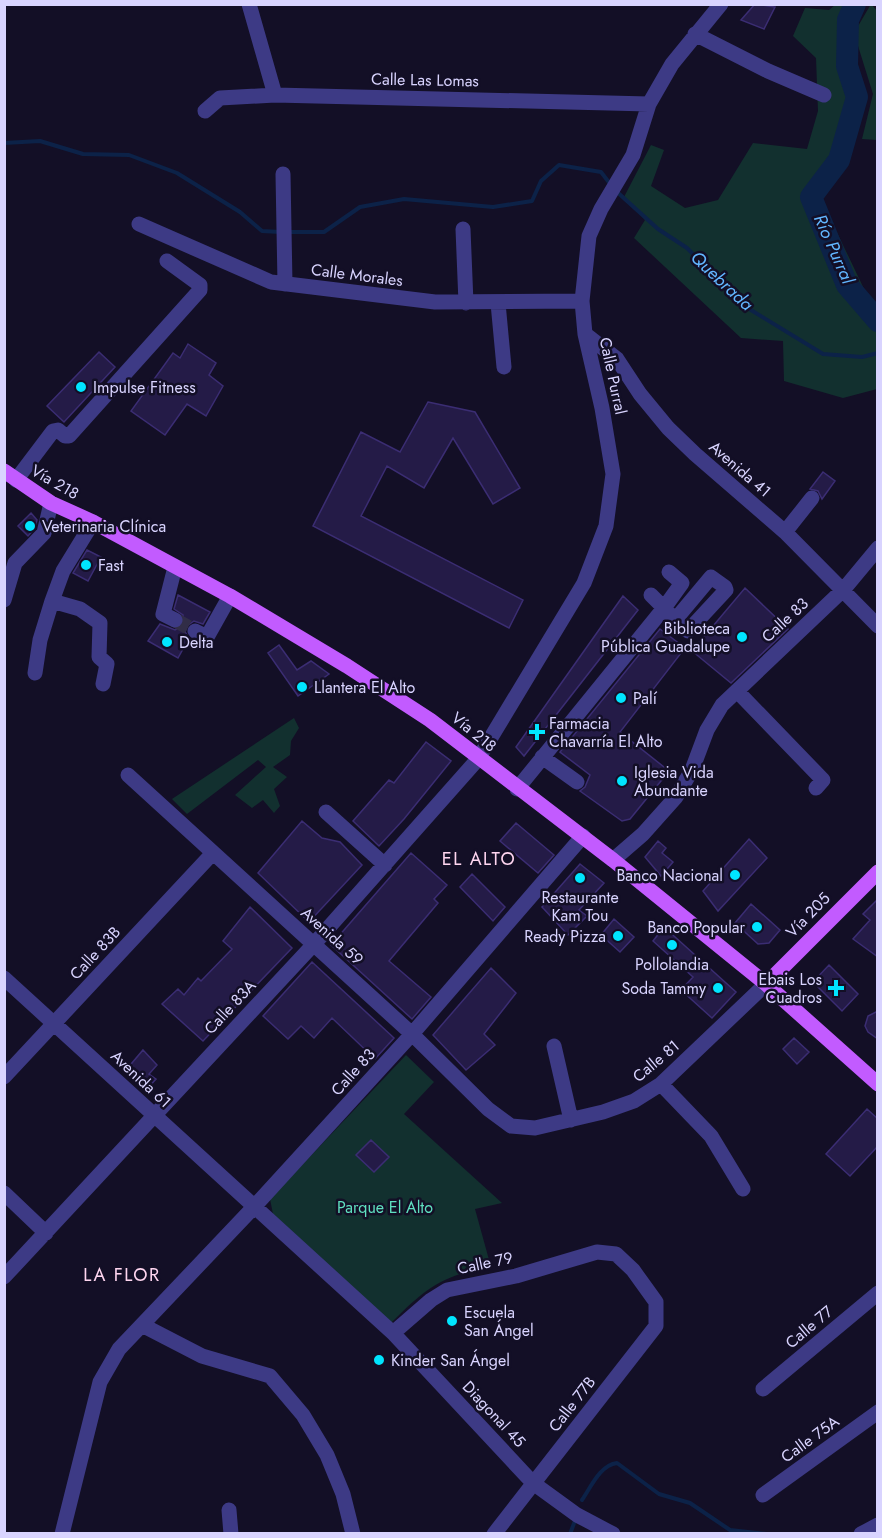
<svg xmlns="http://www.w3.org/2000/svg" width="882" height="1538" viewBox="0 0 882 1538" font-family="Jost,sans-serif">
<rect width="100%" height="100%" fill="#130f26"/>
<path fill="#12302f" d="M871 4 878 12 877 140 862 139 873 94 854 33Z
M835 5H864L850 28 862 84 820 197 877 316V389L843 398 784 381 783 341 741 338 634 238 645 220 624 197 651 145 664 150 651 186 685 208 718 200 753 143 807 149 818 111 816 58 793 36 805 8 829 10Z
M294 718 299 728 291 741 290 755 273 767 287 777 274 789 280 806 274 813 263 800 252 808 235 795 266 767 258 760 187 814 172 799Z
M406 1055 434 1082 404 1114 502 1203 475 1209 491 1267C442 1275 426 1288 391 1323L273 1214 270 1199Z"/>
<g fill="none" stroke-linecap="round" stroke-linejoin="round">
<path stroke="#0c2248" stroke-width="4" d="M4 143 40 141 83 154 129 155 177 173 240 212 262 231 280 232
M616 191 658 229 687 248 746 307 823 354 862 357 878 353
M288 232H324L360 207 404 199 493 207 532 201 541 181 559 165 601 172 611 185
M582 1500C591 1487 600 1465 617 1463L659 1494 690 1503 730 1530 767 1534
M570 1534 576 1518"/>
<path stroke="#0c2248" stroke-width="22" d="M855 4 848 20 847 66 857 97 839 160 811 197 847 285 878 321"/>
</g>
<path fill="#241b47" stroke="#3b2d73" stroke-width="1.5" d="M755 4 775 7 764 29 741 20Z
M188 344 216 363 209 375 223 386 206 416 187 404 165 435 131 411 173 353 180 358Z
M99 352 115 367 64 422 47 406Z
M428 402 475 412 520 488 493 504 453 438 424 488 387 466 361 516 523 600 509 628 313 526 361 432 400 452Z
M823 472 835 481 822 499 818 491 810 489Z
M31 513 37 520 35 528 28 536 18 526Z
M87 550 101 557 88 581 73 573Z
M745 588 788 629 731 683 692 651Z
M178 595 210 612 203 624 194 621 187 626 185 632 189 638 178 658 148 641 160 624 175 630 183 625V615L174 609Z
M623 596 638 610 524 756 516 747Z
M660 629 685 648 620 732 669 771 630 819 622 821 580 791 585 787 590 775 560 752Z
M279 645 297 670 311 661 329 674 298 696 268 653Z
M426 742 451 761 404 819 379 846 353 821 389 780 394 783Z
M302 821 322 838 340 842 362 865 309 922 258 873Z
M516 823 554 855 538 873 500 841Z
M749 839 767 858 718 911 703 891Z
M658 841 666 848 662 853 673 862 661 876 645 857Z
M411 853 447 885 434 899 438 903 389 961 431 997 412 1019 331 945Z
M580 864 604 883 579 910 587 916 568 935 542 907Z
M472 874 505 907 493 921 460 887Z
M878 899V957L853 939 870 920 863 914Z
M751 904 780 930 769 943 758 944 735 923Z
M250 907 292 948 203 1041 162 1004 178 989 184 995 198 978 201 981 232 949 223 941Z
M614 919 634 937 620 952 601 935Z
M664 927 736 992 712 1018 681 990 693 977 653 941Z
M312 962 394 1038 375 1059 332 1018 314 1038 301 1026 288 1039 263 1016Z
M829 965 858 994 842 1011 813 982Z
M491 968 516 993 484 1034 495 1045 466 1070 433 1035Z
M878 1011V1039L868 1032 865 1026 868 1016Z
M794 1038 809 1052 797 1064 783 1049Z
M143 1050 157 1065 149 1074 156 1079 147 1089 126 1070Z
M867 1109 878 1119V1146L850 1176 826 1154Z
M371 1140 389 1157 374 1172 356 1155Z"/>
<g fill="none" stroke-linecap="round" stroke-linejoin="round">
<path stroke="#312d47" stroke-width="15" stroke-dasharray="15 8" stroke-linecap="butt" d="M175 620 195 631"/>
<path stroke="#3d3a85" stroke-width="15" d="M249 4 275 95
M695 34 768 71 824 95
M205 111 220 98 275 95 649 104
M283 174 285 284
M139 224 271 282 435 302 582 301
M463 229 466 303
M498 303 504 367
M585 334 617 359 640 394 668 428 695 454 785 532 878 626
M16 480 53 431 58 430 65 436H69L200 290V285L167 261
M93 522 63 571 52 601 80 609 100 623 99 657 107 664 103 684
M785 532 812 498
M711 577 725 587 726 590 688 631 675 620Z
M651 595 664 608 682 583 669 572
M4 600 15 563 44 533 51 503
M175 620 163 614 175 567
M195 631 207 637 230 596
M35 673 40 640 52 601
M737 691 823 780 816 788
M542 757 577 782
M128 775 412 1034 488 1109 511 1126 535 1128 603 1112 634 1101 661 1084 766 984
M517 789 664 608 675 620
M326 812 385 865
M613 860 643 834 676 797 692 770 707 730 722 705 844 589 878 548
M4 978 393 1333 533 1483 577 1515 613 1534
M554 1046 571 1120
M4 1077 212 854
M661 1084 711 1136 743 1189
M4 1193 46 1233
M4 1277 314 944 478 759 584 583 606 526 613 474 602 408 585 334 582 301 589 236 601 209 633 155 649 104 672 64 721 4
M142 1325 202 1356 270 1376 303 1415 327 1455 343 1494 353 1534
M393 1333 431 1300 447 1290 516 1276 597 1252 616 1254 633 1270 656 1302V1326L494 1534
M763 1389 878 1293
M763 1495 878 1412
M229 1510 231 1534
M62 1534 100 1382 119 1349 253 1208 412 1034 583 836
M861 1534 878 1525"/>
<path stroke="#c25bff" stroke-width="15" d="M4 471 51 503 93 522 230 596 347 666 430 720 613 860 766 984 878 1084
M766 984 878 872"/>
</g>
<g fill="#00e5ff" stroke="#130f26" stroke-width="2">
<circle cx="81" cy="387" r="6"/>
<circle cx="30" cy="526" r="6"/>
<circle cx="86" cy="565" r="6"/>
<circle cx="742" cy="637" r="6"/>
<circle cx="167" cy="642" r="6"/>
<circle cx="302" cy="687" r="6"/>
<circle cx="621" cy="698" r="6"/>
<path d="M534 723h6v6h6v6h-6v6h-6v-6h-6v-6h6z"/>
<circle cx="622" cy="781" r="6"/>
<circle cx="735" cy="875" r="6"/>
<circle cx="580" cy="878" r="6"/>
<circle cx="757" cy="927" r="6"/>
<circle cx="618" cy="936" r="6"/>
<circle cx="672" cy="945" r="6"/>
<circle cx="718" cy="988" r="6"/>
<path d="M833 979h6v6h6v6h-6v6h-6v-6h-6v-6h6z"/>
<circle cx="452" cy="1321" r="6"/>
<circle cx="379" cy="1360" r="6"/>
</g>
<g text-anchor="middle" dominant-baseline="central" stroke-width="5" stroke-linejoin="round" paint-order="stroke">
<g font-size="16" fill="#d9d4ff" stroke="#130f26">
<text transform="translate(425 80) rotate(1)">Calle Las Lomas</text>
<text transform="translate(357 275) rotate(7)">Calle Morales</text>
<text transform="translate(613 376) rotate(78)">Calle Purral</text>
<text transform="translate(740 469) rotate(41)">Avenida 41</text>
<text transform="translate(55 482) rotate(30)">Vía 218</text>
<text transform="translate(785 620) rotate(-43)">Calle 83</text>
<text transform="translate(474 732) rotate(39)">Vía 218</text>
<text transform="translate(808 915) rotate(-46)">Vía 205</text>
<text transform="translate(332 936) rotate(42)">Avenida 59</text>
<text transform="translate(95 953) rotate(-47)">Calle 83B</text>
<text transform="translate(230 1007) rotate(-47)">Calle 83A</text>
<text transform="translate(656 1061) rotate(-40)">Calle 81</text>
<text transform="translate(353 1072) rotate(-48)">Calle 83</text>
<text transform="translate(141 1079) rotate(43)">Avenida 61</text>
<text transform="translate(485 1263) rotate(-12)">Calle 79</text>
<text transform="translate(809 1327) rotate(-40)">Calle 77</text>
<text transform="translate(572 1404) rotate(-52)">Calle 77B</text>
<text transform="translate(494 1414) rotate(47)">Diagonal 45</text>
<text transform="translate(810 1439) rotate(-36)">Calle 75A</text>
</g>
<g font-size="16" fill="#d9d4ff" stroke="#130f26" text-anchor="start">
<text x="93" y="387">Impulse Fitness</text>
<text x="42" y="526">Veterinaria Clínica</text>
<text x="98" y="565">Fast</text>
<text x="730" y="628" text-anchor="end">Biblioteca<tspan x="730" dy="18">Pública Guadalupe</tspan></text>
<text x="179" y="642">Delta</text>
<text x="314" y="687">Llantera El Alto</text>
<text x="633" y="698">Palí</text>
<text x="549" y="723">Farmacia<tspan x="549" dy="18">Chavarría El Alto</tspan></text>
<text x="634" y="772">Iglesia Vida<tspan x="634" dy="18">Abundante</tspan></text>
<text x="723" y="875" text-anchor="end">Banco Nacional</text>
<text x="580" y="897" text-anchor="middle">Restaurante<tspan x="580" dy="18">Kam Tou</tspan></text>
<text x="745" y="927" text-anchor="end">Banco Popular</text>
<text x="606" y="936" text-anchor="end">Ready Pizza</text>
<text x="672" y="964" text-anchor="middle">Pollolandia</text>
<text x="822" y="979" text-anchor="end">Ebais Los<tspan x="822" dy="18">Cuadros</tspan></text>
<text x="706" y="988" text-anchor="end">Soda Tammy</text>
<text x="464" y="1312">Escuela<tspan x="464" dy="18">San Ángel</tspan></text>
<text x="391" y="1360">Kinder San Ángel</text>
</g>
<g font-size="16" fill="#5fe0c0" stroke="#130f26">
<text x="385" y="1207">Parque El Alto</text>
</g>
<g font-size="18" font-style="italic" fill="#62b6ff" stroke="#130f26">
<text transform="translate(834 249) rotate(66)">Río Purral</text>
<text transform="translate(722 281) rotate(43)">Quebrada</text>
</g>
<g font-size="18" letter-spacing="1.5" fill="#ffd6f0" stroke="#130f26">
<text x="479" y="859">EL ALTO</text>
<text x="122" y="1275">LA FLOR</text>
</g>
</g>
<rect width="882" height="1538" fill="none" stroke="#d9d4ff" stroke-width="12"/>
</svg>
